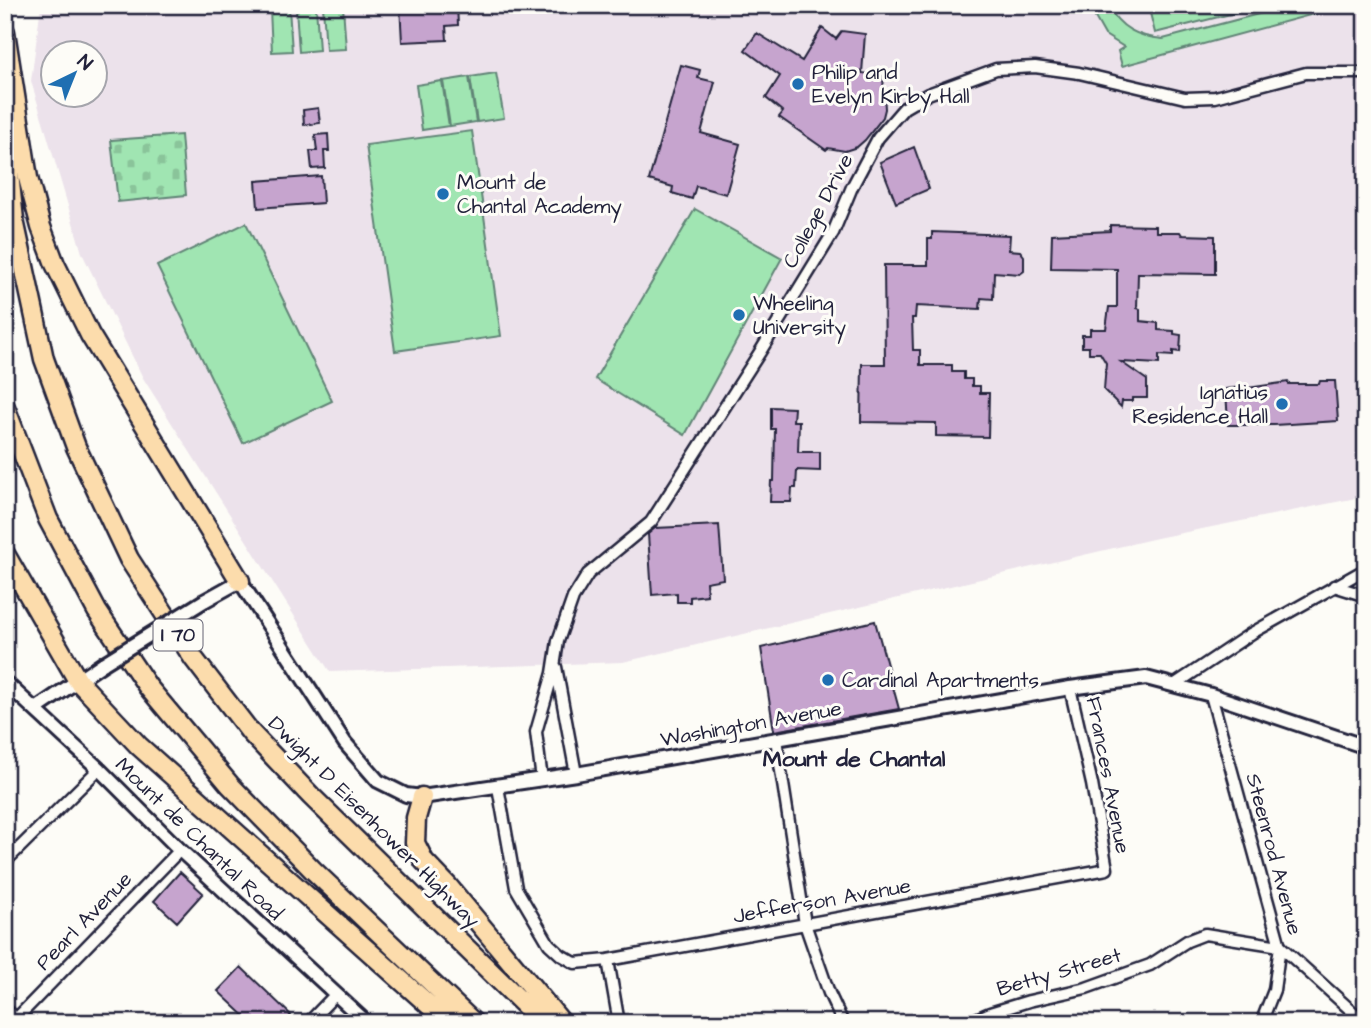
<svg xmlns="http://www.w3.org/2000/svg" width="1371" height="1028" viewBox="0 0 1371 1028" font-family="'Architects Daughter',sans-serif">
<defs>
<pattern id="cemetery-stones" width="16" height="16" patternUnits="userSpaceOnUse" patternTransform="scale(1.75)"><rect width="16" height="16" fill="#a0e5b2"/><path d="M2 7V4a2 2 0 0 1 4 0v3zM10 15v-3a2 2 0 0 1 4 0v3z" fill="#8ac49a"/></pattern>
</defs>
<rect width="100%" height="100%" fill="#fdfcf7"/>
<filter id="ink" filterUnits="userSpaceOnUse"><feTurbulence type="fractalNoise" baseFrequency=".0143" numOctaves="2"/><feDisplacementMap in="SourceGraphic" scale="14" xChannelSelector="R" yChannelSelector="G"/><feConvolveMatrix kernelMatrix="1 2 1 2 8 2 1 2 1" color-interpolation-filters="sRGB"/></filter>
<g filter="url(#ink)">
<path fill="#ece2eb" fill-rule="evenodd" d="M41 5H1366V496L1157 538 623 662 330 672 143 378 82 253 31 81ZM52 52H94V94H52Z"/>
<path fill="url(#cemetery-stones)" stroke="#618476" stroke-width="2" d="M181 135 186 195 118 202 111 140Z"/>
<path fill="#a0e5b2" stroke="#618476" stroke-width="2" d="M1088 5H1107C1120 28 1137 37 1163 39L1293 5H1347L1122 66 1118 51 1124 47 1105 35Z
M1148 5H1266L1155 33Z
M323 6H343L346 49 326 50Z
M316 7 319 50 299 52 296 8Z
M289 8 292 51 272 52 270 9Z
M496 73 504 118 477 122 470 77Z
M469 77 476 122 450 126 443 81Z
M442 81 449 126 422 130 416 85Z
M472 131 501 336 395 351 366 145Z
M695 209 782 258 685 435 595 379Z
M246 223 332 401 243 443 157 266Z"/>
<path fill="#c6a4ce" stroke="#22223b" stroke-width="2" d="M400 5H457L458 25 446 26 447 40 402 42Z
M822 28 836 39 842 31 865 34 862 73 883 76 885 109 883 117 865 140 857 147 845 151 828 148 826 150 779 117 783 112 766 98 780 76 745 50 757 33 802 61Z
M681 65 700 70 698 78 715 82 701 133 740 144 726 194 696 186 692 199 672 193 673 187 649 180Z
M318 108 320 123 304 125 303 110Z
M328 134 329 151H324L325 168 312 169 310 151H317L315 135Z
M914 147 929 189 896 203 880 162Z
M321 176 323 203 258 208 256 181Z
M1110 225 1156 226V232H1180L1182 235 1215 236V274L1138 273 1137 308 1140 309V321L1158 323V330L1174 331V334L1181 335 1180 352 1173 351V356L1159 355V364L1121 362 1147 380V398H1133V401H1122L1121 407 1104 390 1106 363 1100 353H1089V347H1082V335H1090V329H1106L1109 307H1117V269L1051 268 1052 234 1110 231Z
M932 232 1010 235 1009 250 1020 251 1024 256V271L1020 274 994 272 993 299 981 298 980 309 916 306 915 318H912L913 350H920V365H952V372H964V379H972V386H980V393H989L988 437 936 436V423L861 422 862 364H885L884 265H928V239H932Z
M1320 381H1335L1338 421 1274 425H1228L1226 389 1242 387 1241 389 1288 382 1289 384H1319Z
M771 407 794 408 793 421H799L798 452H820V471L797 470 796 488H792L791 502H770L771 481H774L775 429H771Z
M719 525 723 579 706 582 707 595 690 597V602H677V593L652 595 648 534 655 528Z
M875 621 899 709 774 731 761 648Z
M180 872 203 893 177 922 154 901Z
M241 967 291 1015 284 1023H252L218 991Z"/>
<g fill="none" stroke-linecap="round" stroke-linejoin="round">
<g stroke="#22223b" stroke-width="15">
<path id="minor" d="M1334 586 1366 596
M556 667 576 774
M1174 685 1252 633 1366 569
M1211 695 1280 946 1274 990 1261 1023
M776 739 805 924 829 993 843 1023
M542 780 536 732 553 673 558 641 573 598 588 574 651 522 760 352 833 233 852 187 878 138 904 108 928 94 996 69 1035 67 1079 73 1185 98 1215 97 1306 73H1366
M498 787 516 888 549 944 561 955 575 963 608 960 1107 869 1092 784 1070 688
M5 862 99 769
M1280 946 1365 1023
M608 960 619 1023
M5 1008 20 1023
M16 1019 180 850
M308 1023 335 995
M967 1023 990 1013 1029 1001 1086 988 1150 965 1187 941 1205 934 1280 946"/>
</g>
<g stroke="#22223b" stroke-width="18">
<path id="tertiary" d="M204 601 240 581 345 743 378 781 406 795 422 797 576 774 1070 688 1146 678 1211 695 1366 747
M5 682 99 769 180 850 367 1023
M36 709 104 663"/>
</g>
<g stroke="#22223b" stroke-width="23">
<path id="motorway" d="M5 32 28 178 41 227 55 264 90 335 240 581
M5 136 14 220 44 359 76 447 129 559 194 659 251 733 311 796 543 1023
M5 407 48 519 97 611 148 687 230 785 313 870 474 1023
M5 554 78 681 139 746 449 1023
M422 797 416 818 415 843 424 861 448 886 562 1023"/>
</g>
<use href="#minor" stroke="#fdfcf7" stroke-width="10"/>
<use href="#tertiary" stroke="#fdfcf7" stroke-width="12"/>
<use href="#motorway" stroke="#fcdcac" stroke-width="18"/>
<g stroke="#22223b" stroke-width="18" stroke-linecap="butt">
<path id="tertiary-bridge" d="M104 663 204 601"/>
</g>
<use href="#tertiary-bridge" stroke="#fdfcf7" stroke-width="12"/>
</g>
</g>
<g fill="#1f6fb2" stroke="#fdfcf7" stroke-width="2.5">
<circle cx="798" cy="84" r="7"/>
<circle cx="443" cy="194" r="7"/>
<circle cx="739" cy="315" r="7"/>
<circle cx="1282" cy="404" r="7"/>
<circle cx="828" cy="680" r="7"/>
</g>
<g text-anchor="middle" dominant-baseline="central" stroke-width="6" stroke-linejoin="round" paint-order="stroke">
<rect fill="#fdfcf7" stroke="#646373" stroke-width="2" x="153.5" y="619.5" width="49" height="31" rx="5"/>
<g font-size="19" font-weight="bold" fill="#22223b">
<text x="178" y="635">I 70</text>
</g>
<g font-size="21" fill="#22223b" stroke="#fdfcf7" text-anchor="start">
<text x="812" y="72">Philip and<tspan x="812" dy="24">Evelyn Kirby Hall</tspan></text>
<text x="457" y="182">Mount de<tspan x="457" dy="24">Chantal Academy</tspan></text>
<text x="753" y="303">Wheeling<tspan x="753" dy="24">University</tspan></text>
<text x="1268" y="392" text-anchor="end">Ignatius<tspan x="1268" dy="24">Residence Hall</tspan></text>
<text x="842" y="680">Cardinal Apartments</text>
</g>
<g font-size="21" fill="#22223b" stroke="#fdfcf7">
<text transform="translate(818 211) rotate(-62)">College Drive</text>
<text transform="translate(751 724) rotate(-10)">Washington Avenue</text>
<text transform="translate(1108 775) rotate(79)">Frances Avenue</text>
<text transform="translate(374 822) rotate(45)">Dwight D Eisenhower Highway</text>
<text transform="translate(199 839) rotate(44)">Mount de Chantal Road</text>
<text transform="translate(1274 854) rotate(75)">Steenrod Avenue</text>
<text transform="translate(822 901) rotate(-10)">Jefferson Avenue</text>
<text transform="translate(84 921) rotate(-46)">Pearl Avenue</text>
<text transform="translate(1059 972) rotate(-16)">Betty Street</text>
</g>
<g font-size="23" font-weight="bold" fill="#22223b" stroke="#fdfcf7">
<text x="854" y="759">Mount de Chantal</text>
</g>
</g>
<rect width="1371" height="1028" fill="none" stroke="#fdfcf7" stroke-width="28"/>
<rect x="14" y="14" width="1343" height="1000" fill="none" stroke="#22223b" stroke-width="2.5" filter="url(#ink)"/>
<g transform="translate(74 74) rotate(43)"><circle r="33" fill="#fdfcf7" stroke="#a5a5ac" stroke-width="2"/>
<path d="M0-5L12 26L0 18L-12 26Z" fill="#1f6fb2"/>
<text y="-10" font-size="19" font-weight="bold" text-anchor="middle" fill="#22223b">N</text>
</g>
</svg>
